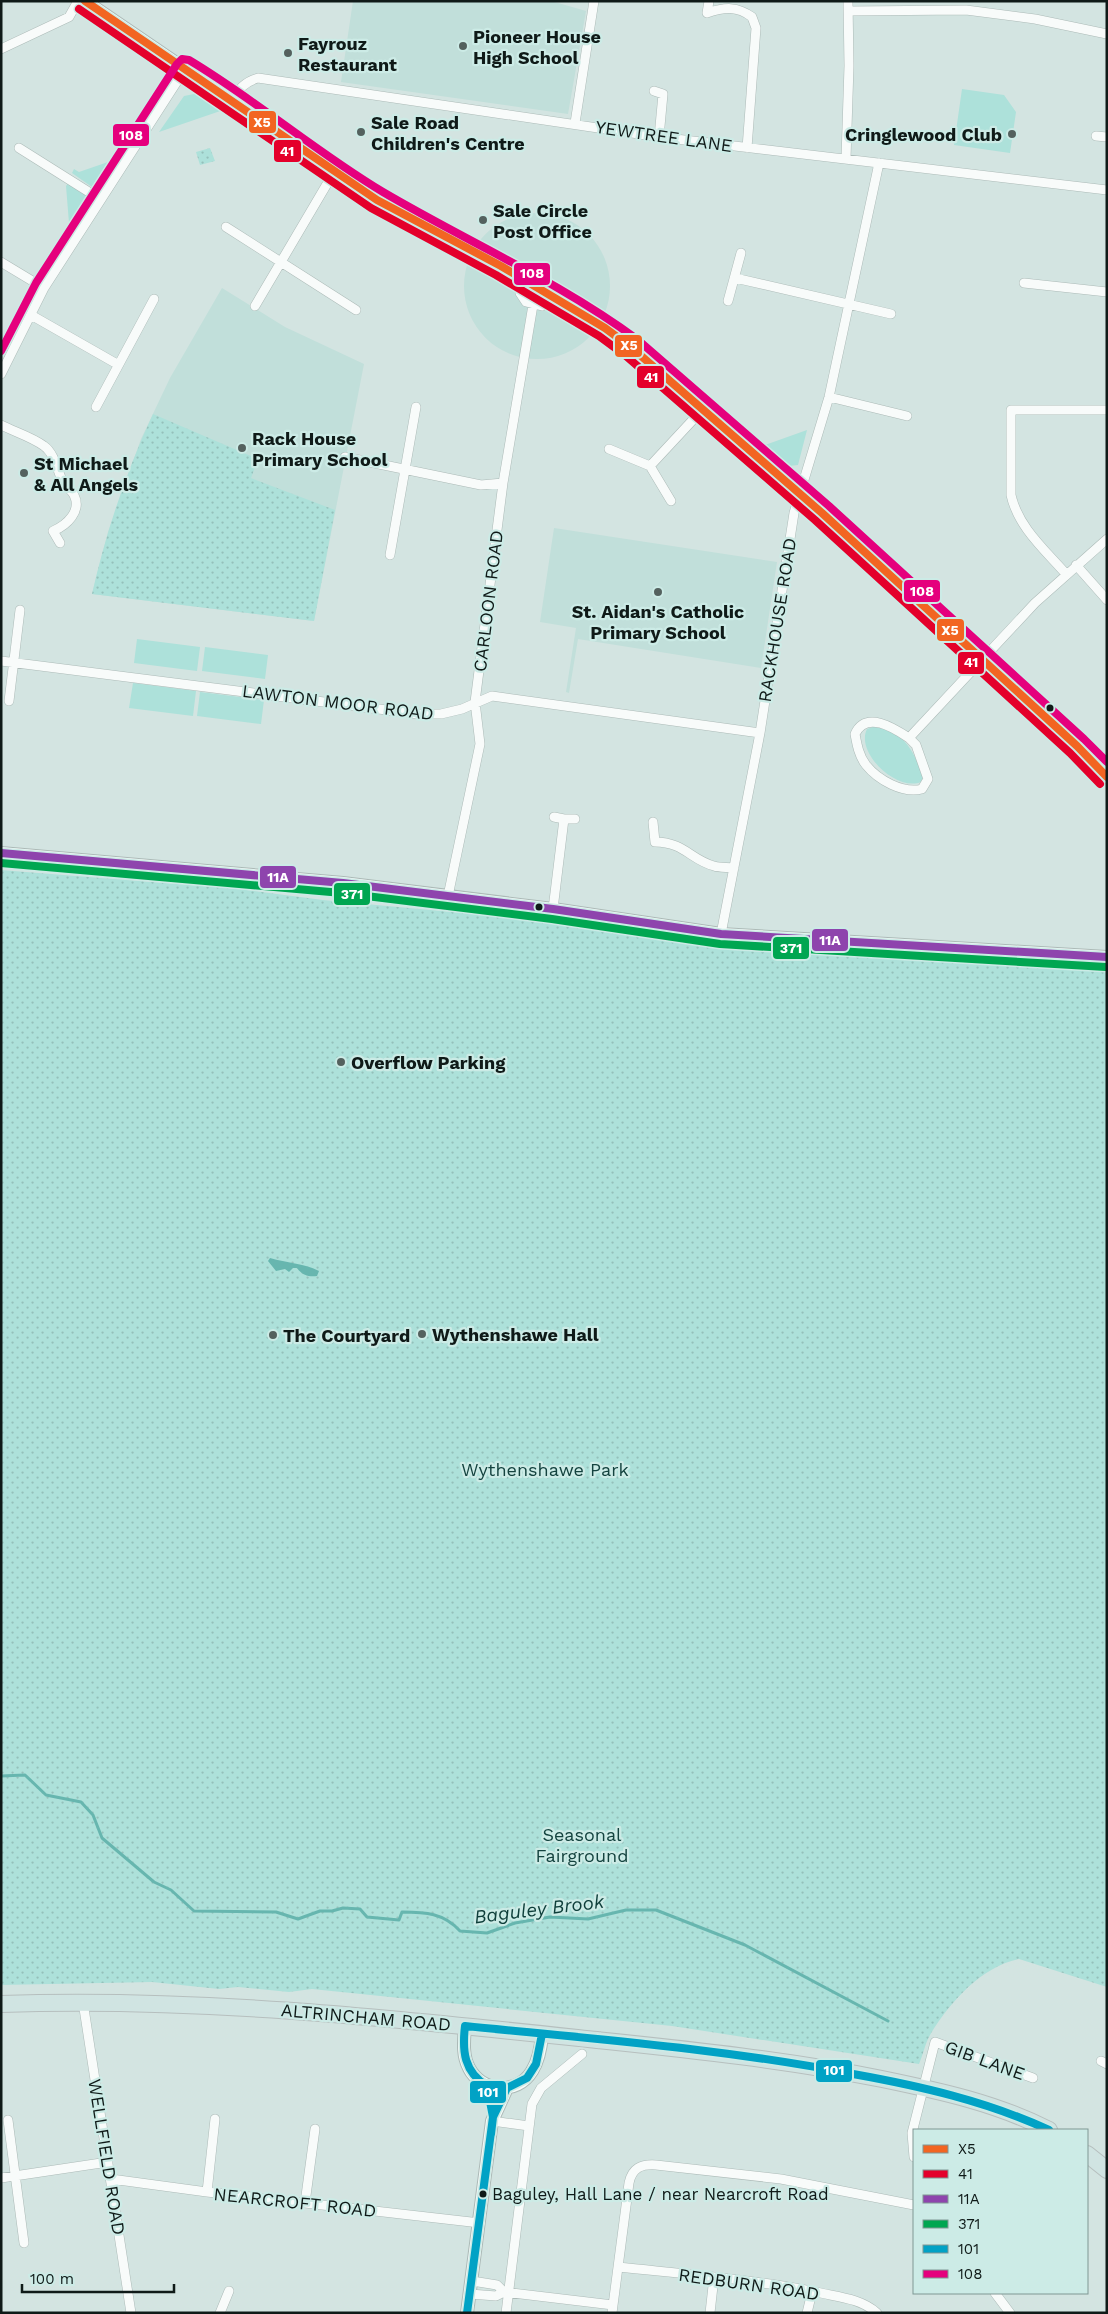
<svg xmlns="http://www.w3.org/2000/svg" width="1108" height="2314" viewBox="0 0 1108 2314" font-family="'Work Sans',sans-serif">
<defs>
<pattern id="park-dots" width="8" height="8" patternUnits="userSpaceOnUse" patternTransform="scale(1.25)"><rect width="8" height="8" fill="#ade1da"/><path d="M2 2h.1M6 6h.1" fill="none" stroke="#94c0ba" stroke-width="1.8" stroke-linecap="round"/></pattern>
</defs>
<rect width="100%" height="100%" fill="#d3e4e1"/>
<path fill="#c1dfda" d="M353 1H551L586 11 568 114 341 82Z
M464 286a73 73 0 1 1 146 0a73 73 0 1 1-146 0Z
M222 288 285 327 364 364 314 621 92 594 108 532 141 439 170 378Z
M554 528 777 562 761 668 578 639 569 693 566 692 576 628 540 622Z"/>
<path fill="#ade1da" d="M962 89 1004 95 1016 112 1010 153 954 145Z
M209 91 232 107 159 132 184 96Z
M108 162 92 187 72 173 74 169 79 172Z
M70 181 88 194 69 223 66 186Z
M807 430 798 465 789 466 765 445Z
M137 639 200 647 197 671 134 663Z
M205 647 268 655 265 679 202 671Z
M133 683 196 691 193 716 129 708Z
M200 692 264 700 261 724 197 716Z
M873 727C904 730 914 751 923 777L921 782C897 792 855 753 867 729Z"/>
<path fill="url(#park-dots)" d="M210 148 215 161 200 165 196 152Z
M153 414 258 459 251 478 335 510 314 621 92 594C106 532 126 472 153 414Z
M1 870 239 889 323 900 506 917 732 944 1107 965V1987L1019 1959C982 1966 949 2003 930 2035 925 2044 923 2055 919 2064L672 2026 312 1989 289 1992 238 1987 219 1989 152 1982 1 1985Z"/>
<path fill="#67b6af" d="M270 1258C287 1263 303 1263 319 1271L317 1276C308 1277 302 1275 297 1268H293L289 1272 285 1269 276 1271 268 1261Z"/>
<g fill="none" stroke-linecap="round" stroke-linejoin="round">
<path stroke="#67b6af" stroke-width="3" d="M1 1776 25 1775 46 1795 81 1802 93 1815 102 1838 154 1882 171 1890 194 1911 276 1912 298 1919 320 1911H332L343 1908 360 1909 367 1917 399 1920 402 1912C425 1912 444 1913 460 1931L487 1933 515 1923 550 1917 588 1919 626 1910H656L745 1945 888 2021"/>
<g stroke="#acbab7" stroke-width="10">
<path id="street" d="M709 1 707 13C725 7 737 6 752 17L756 28 747 148
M849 11 966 10 1035 19 1107 34
M1 49 69 17 78 1
M654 91 663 94 659 137
M232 101C239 89 244 82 258 78L659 137 1107 190
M575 123 594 1
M1096 136 1107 137
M19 148 100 199
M846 158 849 66 848 1
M226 227 356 310
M1 262 44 288
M522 278 520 293 526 302 542 306 555 299
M735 278 891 314
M1024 283 1107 292
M728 301 741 253
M255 306 334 172
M31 315 117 364
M1 374 44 288 185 69
M829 397 907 416
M96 407 154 299
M1 425C15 432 32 437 44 446 54 453 57 469 62 480 64 486 71 489 74 495 82 511 67 525 53 531L60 543
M609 449 650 466 703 409
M345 457 481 485 503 483
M650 466 671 501
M390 555 416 407
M1076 565 1107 600
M1066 574C1045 550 1018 527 1011 495V410H1107
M1 661 418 714H441L462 709 492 696 760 733
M9 701 20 610
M909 738 916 745 928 779 922 789C903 794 878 780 866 765 859 756 857 745 855 734 866 710 894 728 909 738L1035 603 1107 539
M554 817 564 819
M653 822 655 842C684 842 691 860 714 866 720 868 728 867 734 868
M448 896 480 744 475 702 503 483 533 305
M553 909 564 819H575
M721 934 760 733 794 513 829 397 879 163
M83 2002 131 2313
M1101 2061 1107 2064
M8 2120 24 2243
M492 2121 529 2126
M914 2157 912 2133 935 2042 1033 2078
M1 2178 108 2162
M111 2179 207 2192 480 2223
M207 2192 215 2119
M305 2203 315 2129
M618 2267C684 2274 751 2279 816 2292 837 2297 860 2298 877 2313
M472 2281 497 2285 504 2292 613 2305
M995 2293 1010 2313
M470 2294 496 2296 504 2292
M220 2313 229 2291
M506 2313 532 2104 541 2088 582 2054
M612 2313 629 2183C632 2168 641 2164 656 2165L781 2179 914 2205
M710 2313 714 2277
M807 2313 812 2292"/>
</g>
<g stroke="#acbab7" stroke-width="14">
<path id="secondary" d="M85 1 377 200 501 266 605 328 632 348 822 513 1077 746 1107 777
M1 853 343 883 553 909 721 934 1107 957
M465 2026C464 2040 462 2055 469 2068 481 2092 517 2096 532 2071 539 2060 541 2047 542 2034
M467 2313 492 2121 507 2088"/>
</g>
<g stroke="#b6bfbe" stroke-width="18">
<path id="highway" d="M1 2004C201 1997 399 2019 597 2040 692 2050 788 2060 882 2079 940 2091 996 2103 1049 2130
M1087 2154 1107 2170"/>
</g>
<use href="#street" stroke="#f8fbfa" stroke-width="9"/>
<use href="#secondary" stroke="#f8fbfa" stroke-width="12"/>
<use href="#highway" stroke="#d0e4e2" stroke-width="16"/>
<g stroke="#ccebe6" stroke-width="11">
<path id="bus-1" d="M85 1 377 200 501 266 605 328 632 348 822 513 1077 746 1107 777"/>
</g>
<g stroke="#ccebe6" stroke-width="11">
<path id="bus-2" d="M79 9 371 208 496 275 599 336 626 356 815 520 1070 753 1100 784"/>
</g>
<g stroke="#ccebe6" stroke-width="11">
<path id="bus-3" d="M1 853 343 883 553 909 721 934 1107 957"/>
</g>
<g stroke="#ccebe6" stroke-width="11">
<path id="bus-4" d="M1 863 342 893 552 919 720 944 1106 967"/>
</g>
<g stroke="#ccebe6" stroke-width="11">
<path id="bus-5" d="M491 2134 493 2117 507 2088 527 2078 536 2064 542 2034
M467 2313 493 2117 487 2086C464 2072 462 2051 465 2026 595 2039 725 2049 853 2074 920 2086 986 2101 1049 2130"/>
</g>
<g stroke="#ccebe6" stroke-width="11">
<path id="bus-6" d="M1 351 36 283 177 64 182 59 189 60C256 100 316 152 383 192 468 242 558 281 638 340L829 506 1084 739 1107 762"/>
</g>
<use href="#bus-1" stroke="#f26522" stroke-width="8"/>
<use href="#bus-2" stroke="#e4002b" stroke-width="8"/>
<use href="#bus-3" stroke="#8e44ad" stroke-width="8"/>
<use href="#bus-4" stroke="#00a651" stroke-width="8"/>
<use href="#bus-5" stroke="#01a2c5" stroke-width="8"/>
<use href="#bus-6" stroke="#e5007d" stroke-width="8"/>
</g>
<g fill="#54615e" stroke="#ccebe6" stroke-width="2">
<circle cx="463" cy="46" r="5"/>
<circle cx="288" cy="53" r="5"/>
<circle cx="361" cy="132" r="5"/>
<circle cx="1012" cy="134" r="5"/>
<circle cx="483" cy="220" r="5"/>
<circle cx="242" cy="448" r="5"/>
<circle cx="24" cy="473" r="5"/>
<circle cx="658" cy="592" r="5"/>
<circle cx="341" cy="1062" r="5"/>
<circle cx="422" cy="1334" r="5"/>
<circle cx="273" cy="1335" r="5"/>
</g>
<g fill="#0f1a18" stroke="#ccebe6" stroke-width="2">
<circle cx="1050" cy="708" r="4.5"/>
<circle cx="539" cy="907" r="4.5"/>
<circle cx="483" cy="2194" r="4.5"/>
</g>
<g text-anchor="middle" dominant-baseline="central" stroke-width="4.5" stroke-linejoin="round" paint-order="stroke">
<g font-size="17" fill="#0f1a18" stroke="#ccebe6" text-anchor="start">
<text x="492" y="2194">Baguley, Hall Lane / near Nearcroft Road</text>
</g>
<g font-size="18" font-weight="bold" fill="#0f1a18" stroke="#ccebe6" text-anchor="start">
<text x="473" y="36">Pioneer House<tspan x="473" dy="21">High School</tspan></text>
<text x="298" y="43">Fayrouz<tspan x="298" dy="21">Restaurant</tspan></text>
<text x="371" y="122">Sale Road<tspan x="371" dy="21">Children's Centre</tspan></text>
<text x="1002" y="134" text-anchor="end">Cringlewood Club</text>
<text x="493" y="210">Sale Circle<tspan x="493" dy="21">Post Office</tspan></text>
<text x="252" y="438">Rack House<tspan x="252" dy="21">Primary School</tspan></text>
<text x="34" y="463">St Michael<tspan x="34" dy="21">&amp; All Angels</tspan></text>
<text x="658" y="611" text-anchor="middle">St. Aidan's Catholic<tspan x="658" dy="21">Primary School</tspan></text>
<text x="351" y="1062">Overflow Parking</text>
<text x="432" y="1334">Wythenshawe Hall</text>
<text x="283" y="1335">The Courtyard</text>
</g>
<g font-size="18" fill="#0f1a18" stroke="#ccebe6">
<text transform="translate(664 136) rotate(8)">YEWTREE LANE</text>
<text transform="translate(488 601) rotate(-83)">CARLOON ROAD</text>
<text transform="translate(777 620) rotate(-81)">RACKHOUSE ROAD</text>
<text transform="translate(338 702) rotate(7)">LAWTON MOOR ROAD</text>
<text transform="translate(366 2017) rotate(5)">ALTRINCHAM ROAD</text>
<text transform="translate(985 2060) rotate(20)">GIB LANE</text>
<text transform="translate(107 2157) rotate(81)">WELLFIELD ROAD</text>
<text transform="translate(295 2202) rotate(6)">NEARCROFT ROAD</text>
<text transform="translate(749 2284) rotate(8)">REDBURN ROAD</text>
</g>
<g font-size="18" fill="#14433f" stroke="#ccebe6">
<text x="545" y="1469">Wythenshawe Park</text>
<text x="582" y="1834">Seasonal<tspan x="582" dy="21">Fairground</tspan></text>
</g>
<g font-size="19" font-style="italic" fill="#0e3e3a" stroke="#ccebe6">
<text transform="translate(539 1909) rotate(-7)">Baguley Brook</text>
</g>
</g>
<g stroke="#ccebe6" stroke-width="2">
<rect x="248" y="110" width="29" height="24" rx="5" fill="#f26522"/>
<rect x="112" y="123" width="38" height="24" rx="5" fill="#e5007d"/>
<rect x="273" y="139" width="29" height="24" rx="5" fill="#e4002b"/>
<rect x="513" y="262" width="38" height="24" rx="5" fill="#e5007d"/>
<rect x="614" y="334" width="29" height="24" rx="5" fill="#f26522"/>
<rect x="636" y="365" width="29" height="24" rx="5" fill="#e4002b"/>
<rect x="903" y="579" width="38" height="24" rx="5" fill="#e5007d"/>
<rect x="936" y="618" width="29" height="24" rx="5" fill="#f26522"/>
<rect x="957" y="651" width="28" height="24" rx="5" fill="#e4002b"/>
<rect x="259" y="865" width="38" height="24" rx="5" fill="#8e44ad"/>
<rect x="333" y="882" width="38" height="24" rx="5" fill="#00a651"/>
<rect x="811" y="928" width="38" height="24" rx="5" fill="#8e44ad"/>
<rect x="772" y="936" width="38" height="24" rx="5" fill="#00a651"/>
<rect x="815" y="2059" width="38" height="24" rx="5" fill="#01a2c5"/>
<rect x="469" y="2080" width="38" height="24" rx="5" fill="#01a2c5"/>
</g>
<g font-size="14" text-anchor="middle" font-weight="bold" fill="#fff">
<text x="262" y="127">X5</text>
<text x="131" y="140">108</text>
<text x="287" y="156">41</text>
<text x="532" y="278">108</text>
<text x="629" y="350">X5</text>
<text x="651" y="382">41</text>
<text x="922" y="596">108</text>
<text x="950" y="635">X5</text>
<text x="971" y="667">41</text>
<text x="278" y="882">11A</text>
<text x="352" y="899">371</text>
<text x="830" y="945">11A</text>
<text x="791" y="953">371</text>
<text x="834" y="2075">101</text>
<text x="488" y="2097">101</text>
</g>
<rect width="1108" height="2314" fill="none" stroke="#0f1a18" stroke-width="5"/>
<rect x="913" y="2129" width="175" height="165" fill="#ccebe6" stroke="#809794"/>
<rect x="923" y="2145" width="25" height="8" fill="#f26522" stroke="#809794"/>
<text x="958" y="2154" font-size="15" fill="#0f1a18">X5</text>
<rect x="923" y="2170" width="25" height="8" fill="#e4002b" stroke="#809794"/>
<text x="958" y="2179" font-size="15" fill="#0f1a18">41</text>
<rect x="923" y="2195" width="25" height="8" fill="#8e44ad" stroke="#809794"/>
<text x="958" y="2204" font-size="15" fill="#0f1a18">11A</text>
<rect x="923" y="2220" width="25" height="8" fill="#00a651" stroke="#809794"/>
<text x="958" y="2229" font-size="15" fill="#0f1a18">371</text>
<rect x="923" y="2245" width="25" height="8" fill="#01a2c5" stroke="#809794"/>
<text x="958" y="2254" font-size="15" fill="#0f1a18">101</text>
<rect x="923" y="2270" width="25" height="8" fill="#e5007d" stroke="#809794"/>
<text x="958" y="2279" font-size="15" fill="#0f1a18">108</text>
<path d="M22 2284v8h152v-8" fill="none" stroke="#0f1a18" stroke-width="2.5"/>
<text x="30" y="2284" font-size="15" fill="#0f1a18" stroke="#ccebe6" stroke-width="4" paint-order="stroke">100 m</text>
</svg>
